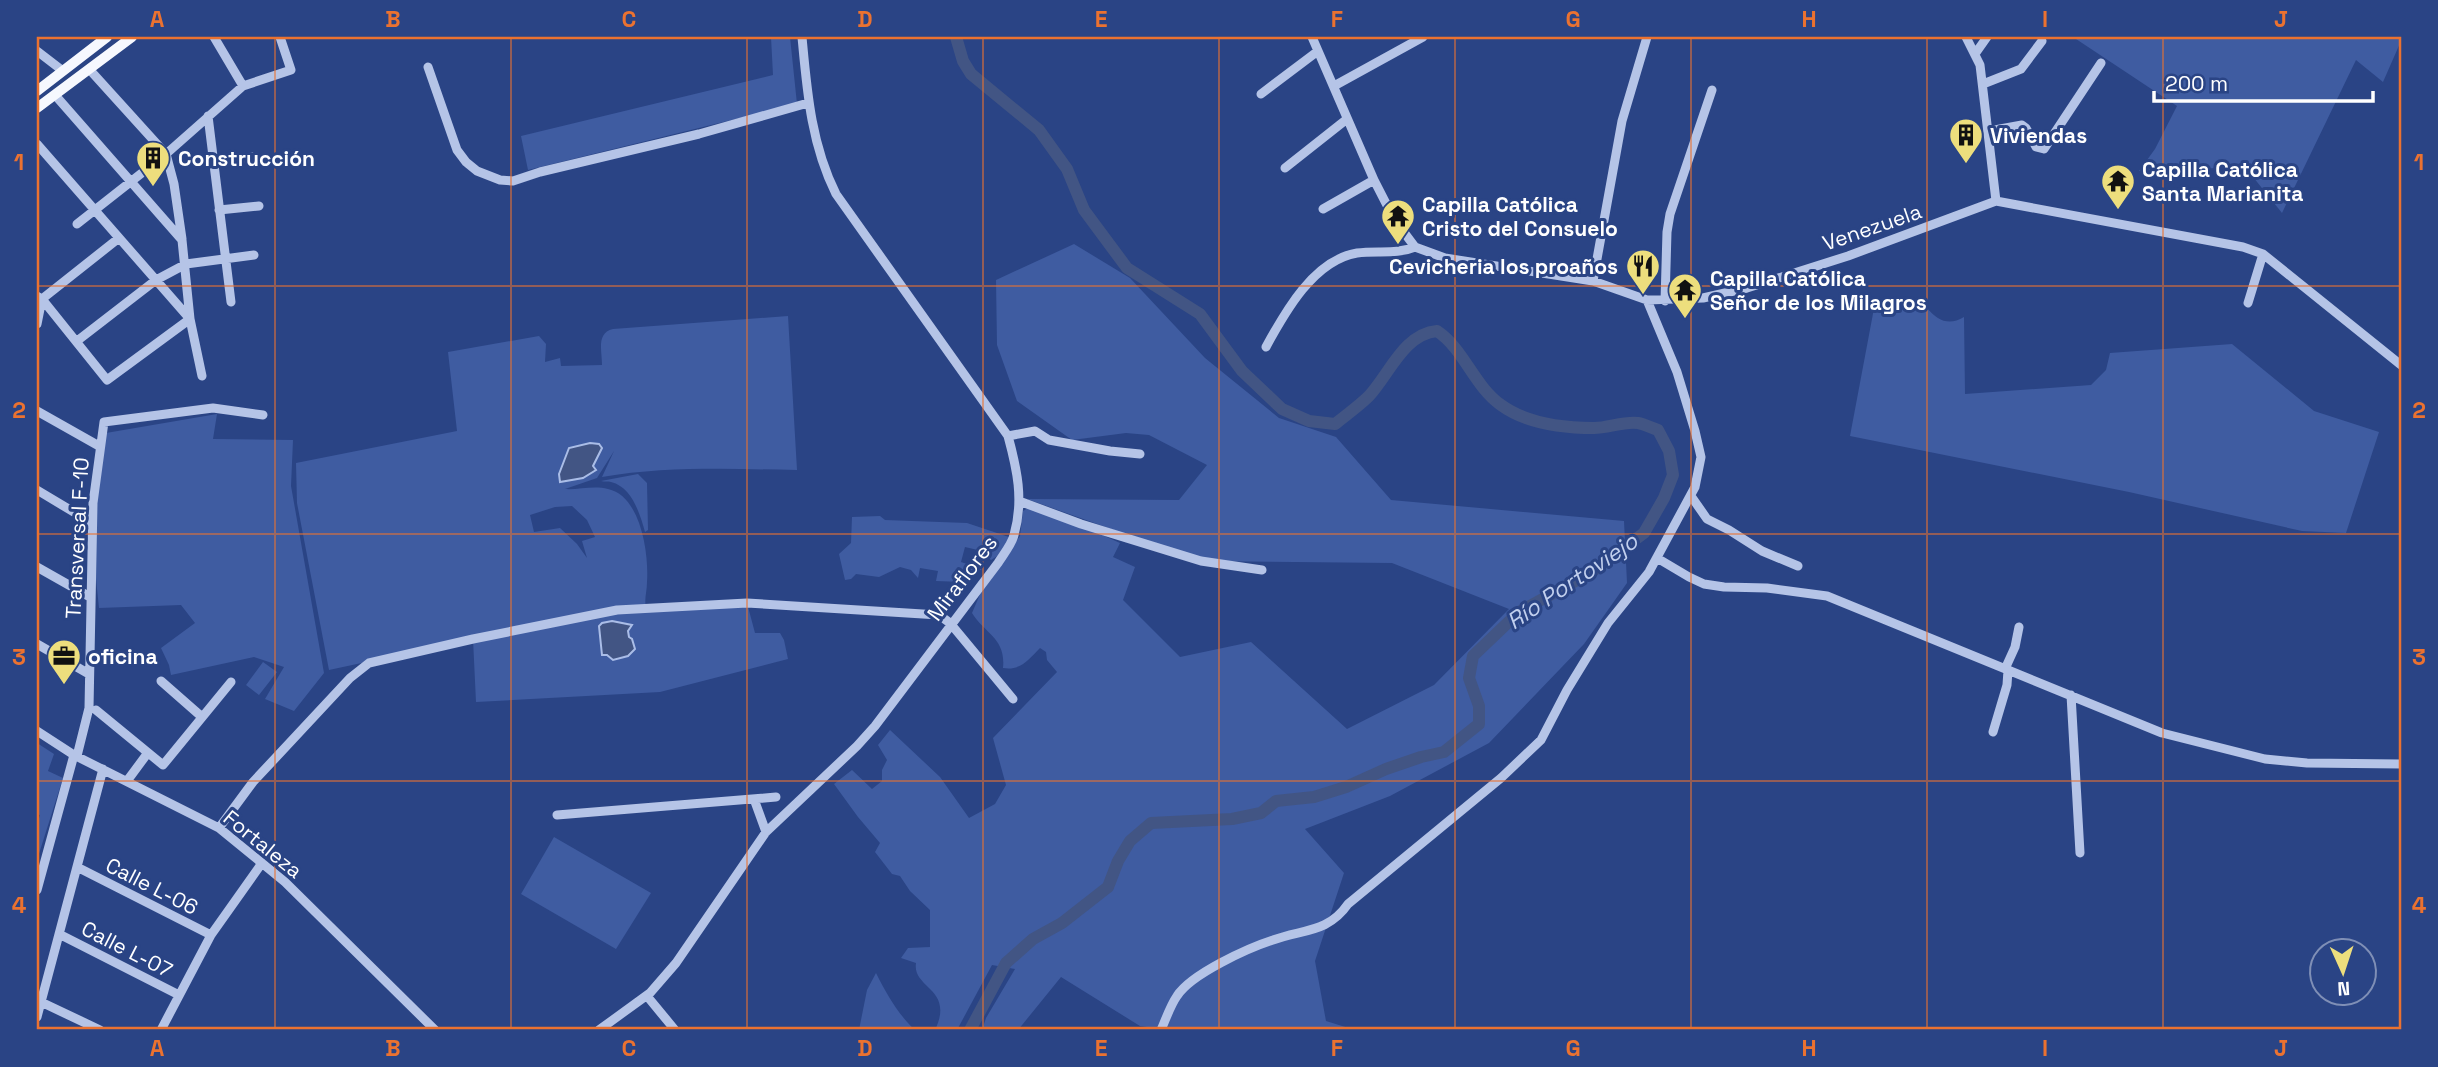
<svg xmlns="http://www.w3.org/2000/svg" width="2438" height="1067" viewBox="0 0 2438 1067" font-family="'Space Grotesk',sans-serif">
<rect width="100%" height="100%" fill="#2a4485"/>
<path fill="#3f5ca1" fill-rule="evenodd" d="M771 37H790L797 104 528 170 521 136 773 75Z
M2073 37H2401V41L2383 82 2356 60 2282 213 2245 167 2139 171 2155 149 2177 106Z
M1074 244 1130 278 1205 358 1279 418 1336 437 1391 500 1624 521 1627 583 1584 644 1489 743 1390 796 1305 829 1344 873 1315 961 1326 1021 1355 1030H1169L1140 1026 1061 977 1018 1030H982L986 1018 1015 969 992 965 957 1030H935C955 988 912 989 916 963L901 958 908 948 930 947V910L910 891 900 876 892 874 875 852 880 843 858 817 834 784 852 770 872 789 882 781V770L887 760 878 745 890 730 940 777 969 818 995 804 1006 785 993 738 1057 672 1047 660 1046 652 1040 648C1029 659 1021 671 1003 668 1006 638 985 634 972 613L981 592 1020 536 1023 511 1028 508 1089 529 1120 543 1113 557 1135 567 1123 600 1180 657 1251 642 1347 729 1434 685 1509 609 1392 563 1201 561 1027 499 1179 500 1207 465 1149 435 1126 433 1072 440 1017 401 997 345 996 280Z
M1875 303 1902 308H1927C1938 321 1949 326 1964 317L1965 394 2091 385 2106 370 2110 353 2232 344 2314 411 2379 432 2346 533 2302 531 2129 492 1850 436Z
M788 316 797 470C732 469 667 466 602 477L614 451 597 478 565 489C578 490 594 485 608 489 641 496 649 554 647 582 647 592 644 598 646 608L747 603 755 633H780L784 640 788 659 660 692 476 702 473 639 329 670 297 503 296 463 457 431 448 352 539 336 546 344 545 362 560 358 561 366 602 365C602 351 596 333 613 329ZM590 443 602 448 593 466 595 470 583 478 559 474 569 448ZM572 506 587 520 595 537 582 541 587 558 577 544 560 528 534 532 530 515 555 507Z
M217 414 213 439 293 440 291 486 324 673 294 711 265 699 284 667 254 657 171 675 169 665 161 648 195 623 181 605 99 608 95 570V515L106 433Z
M638 474 647 483 648 530 645 532C640 514 632 487 611 482 608 481 604 482 601 481Z
M880 516 885 520 967 523 1009 537 1010 541 999 555 991 560 982 551 965 547 961 562 982 569 963 582 936 581 938 571 920 568 918 578 911 570 900 567 879 577 856 574 851 579 845 580 839 554 851 543 852 517Z
M263 662 277 672 259 695 246 685Z
M37 743 54 754 48 771 63 778 37 860V825L40 815 37 814Z
M554 837 651 893 616 949 521 894Z
M876 973C887 995 898 1014 915 1030H859L867 990Z"/>
<path fill="#425584" stroke="#aabde7" stroke-width="2" d="M590 443 599 444 602 448 593 466 596 470 583 478 560 482 559 474 569 448Z
M612 621 632 625 628 631 629 637 632 639 635 649 628 656 613 660 607 655H602L599 626 602 623Z"/>
<g fill="none" stroke-linecap="round" stroke-linejoin="round">
<path stroke="#425584" stroke-width="12" d="M956 37 963 61 971 74 1039 130 1067 169 1084 210 1127 268 1200 314 1242 371 1282 409 1309 421 1335 424C1346 415 1359 406 1369 396 1390 373 1404 334 1437 331 1464 349 1474 386 1501 405 1527 424 1562 428 1594 428 1608 428 1624 421 1638 423 1644 424 1652 428 1658 430L1669 451 1673 475 1664 498 1644 533 1590 573 1519 612 1473 656 1469 678 1479 706V724L1444 752 1421 757 1386 769 1346 787 1314 797 1276 801 1261 813 1232 819 1151 823 1130 841 1118 861 1108 887 1062 923 1033 939 1006 963 970 1030"/>
<path stroke="#b5c4e7" stroke-width="9" d="M214 37 243 86
M1312 37 1374 180 1394 219 1415 247 1445 258 1593 281 1647 300 1703 298 1747 288 1848 256 1996 201 1980 65 1966 37
M37 51 63 71
M1975 54 1987 37
M428 67 457 150 466 162 477 171 500 180 513 181 540 172 699 134 808 103
M89 69 166 154 174 184 182 239
M1983 84 2021 69 2042 41
M1334 86 1423 37
M1261 94 1318 51
M55 95 182 240 190 319 107 380 42 299 119 238
M208 116 231 302
M1989 131 2022 125 2026 128 2036 147 2044 149 2101 63
M37 144 190 319 202 376
M214 162 252 157
M1285 168 1347 119
M1996 201 2243 247 2263 254 2401 365
M1323 209 1374 180
M219 210 259 206
M77 224 166 154 243 86 291 70 280 37
M1593 281 1622 121 1647 37
M37 296 42 299 37 324
M1665 301 1667 232 1670 214 1712 90
M2248 303 2263 254
M77 341 156 280 186 264 254 255
M1266 347C1285 312 1314 260 1357 253 1377 250 1396 255 1415 247
M37 411 99 446
M1008 436 1035 431 1049 440 1110 451 1140 454
M37 490 92 523
M1691 496 1707 519 1729 530 1762 551 1798 566
M1019 501 1081 524 1201 561 1262 570
M1657 558 1689 577 1704 584 1724 587 1767 588 1827 596 2162 733 2265 759 2307 763 2401 764
M37 567 90 597
M37 644 89 674
M2005 669 2015 647 2019 627
M161 681 202 717
M2071 695 2080 853
M96 710 163 765 231 682
M37 731 74 755 219 828 285 882 435 1030
M1993 732 2007 685 2008 670
M127 781 147 754
M754 799 766 832
M557 815 776 797
M219 828 253 782 350 678 369 663 473 639 617 610 747 603 939 615 950 623 1013 699
M77 867 211 935
M37 890 74 755 77 756 89 708 93 503 104 422 213 408 263 415
M59 934 179 995
M647 996 675 1030
M41 1002 100 1030
M37 1017 103 769
M161 1030 211 935 262 863
M599 1030 650 993 676 963 766 832 857 746 875 726 998 563C1003 555 1012 544 1014 535 1024 500 1017 469 1008 436L836 194C811 144 807 91 802 37
M1161 1030C1166 1019 1170 1006 1177 996 1191 974 1248 948 1273 940 1303 929 1328 933 1348 904L1501 778 1541 740 1567 690 1608 623 1649 572 1695 487 1701 457 1695 431 1677 372 1647 300"/>
<path stroke="#f6f8fe" stroke-width="10" d="M37 91 107 37
M37 108 132 37"/>
</g>
<path fill="none" stroke="#eb7230" stroke-width="2" stroke-opacity="0.55" d="M275 37V1030M511 37V1030M747 37V1030M983 37V1030M1219 37V1030M1455 37V1030M1691 37V1030M1927 37V1030M2163 37V1030M37 286H2401M37 534H2401M37 781H2401"/>
<defs>
<g id="building-pin" transform="scale(1.75)"><path d="M0 17L-7.5 6A9.5 9.5 0 1 1 7.5 6Z" fill="#edde7d" stroke="#2a4485"/><path d="M-4-6H4V6H1V3H-1V6H-4ZM-2.5-4.3h1.7v1.8h-1.7ZM.8-4.3h1.7v1.8H.8ZM-2.5-1h1.7V.8h-1.7ZM.8-1h1.7V.8H.8Z" fill="#111"/></g>
<g id="temple-pin" transform="scale(1.75)"><path d="M0 17L-7.5 6A9.5 9.5 0 1 1 7.5 6Z" fill="#edde7d" stroke="#2a4485"/><path d="M0-6L5-2H3V0L6.5 2.5H4V6H1.5V3h-3V6H-4V2.5H-6.5L-3 0V-2H-5Z" fill="#111"/></g>
<g id="restaurant-pin" transform="scale(1.75)"><path d="M0 17L-7.5 6A9.5 9.5 0 1 1 7.5 6Z" fill="#edde7d" stroke="#2a4485"/><path d="M-5-6h1v4h1v-4h1v4h1v-4h1v5L-1.5 .5V6h-2V.5L-5-1ZM5-6V6H3V1.5H1.5Q1.5-4 5-6Z" fill="#111"/></g>
<g id="office-pin" transform="scale(1.75)"><path d="M0 17L-7.5 6A9.5 9.5 0 1 1 7.5 6Z" fill="#edde7d" stroke="#2a4485"/><path d="M-6-3h4V-5.5h4V-3h4V5H-6ZM-1-4.5V-3h2v-1.5ZM-6 0V1H6V0Z" fill="#111"/></g>
</defs>
<g fill-rule="evenodd">
<use href="#building-pin" x="1966" y="135"/>
<use href="#building-pin" x="153" y="158"/>
<use href="#temple-pin" x="2118" y="181"/>
<use href="#temple-pin" x="1398" y="216"/>
<use href="#restaurant-pin" x="1643" y="266"/>
<use href="#temple-pin" x="1685" y="290"/>
<use href="#office-pin" x="64" y="656"/>
</g>
<g text-anchor="middle" dominant-baseline="central" stroke-width="6" stroke-linejoin="round" paint-order="stroke">
<g font-size="21" font-weight="bold" fill="#fff" stroke="#2a4485" text-anchor="start">
<text x="1990" y="135">Viviendas</text>
<text x="178" y="158">Construcción</text>
<text x="2142" y="169">Capilla Católica<tspan x="2142" dy="24">Santa Marianita</tspan></text>
<text x="1422" y="204">Capilla Católica<tspan x="1422" dy="24">Cristo del Consuelo</tspan></text>
<text x="1618" y="266" text-anchor="end">Cevicheria los proaños</text>
<text x="1710" y="278">Capilla Católica<tspan x="1710" dy="24">Señor de los Milagros</tspan></text>
<text x="88" y="656">oficina</text>
</g>
<g font-size="21" fill="#fff" stroke="#2a4485">
<text transform="translate(1872 227) rotate(-19)">Venezuela</text>
<text transform="translate(77 538) rotate(-87)">Transversal F-10</text>
<text transform="translate(962 578) rotate(-53)">Miraflores</text>
<text transform="translate(263 844) rotate(39)">Fortaleza</text>
<text transform="translate(152 886) rotate(27)">Calle L-06</text>
<text transform="translate(127 949) rotate(27)">Calle L-07</text>
</g>
<g font-size="23" font-style="italic" fill="#c1cfee" stroke="#2a4485">
<text transform="translate(1572 581) rotate(-34)">Río Portoviejo</text>
</g>
</g>
<rect width="2438" height="1067" fill="none" stroke="#2a4485" stroke-width="77"/>
<g transform="translate(2343 972) rotate(177)"><circle r="33" fill="#2a4485" stroke="#7f8fb6" stroke-width="2"/>
<path d="M0-5L12 26L0 18L-12 26Z" fill="#edde7d"/>
<text y="-10" font-size="19" font-weight="bold" text-anchor="middle" fill="#ffffff">N</text>
</g>
<path d="M2154 91v10h219v-10" fill="none" stroke="#ffffff" stroke-width="3.5"/>
<text x="2165" y="91" font-size="21" fill="#ffffff" stroke="#2a4485" stroke-width="5" paint-order="stroke">200 m</text>
<rect x="38" y="38" width="2362" height="990" fill="none" stroke="#eb7230" stroke-width="2.5"/>
<g font-size="23" text-anchor="middle" font-weight="bold" fill="#eb7230">
<text x="157" y="27">A</text>
<text x="393" y="27">B</text>
<text x="629" y="27">C</text>
<text x="865" y="27">D</text>
<text x="1101" y="27">E</text>
<text x="1337" y="27">F</text>
<text x="1573" y="27">G</text>
<text x="1809" y="27">H</text>
<text x="2045" y="27">I</text>
<text x="2281" y="27">J</text>
<text x="19" y="170">1</text>
<text x="2419" y="170">1</text>
<text x="19" y="418">2</text>
<text x="2419" y="418">2</text>
<text x="19" y="665">3</text>
<text x="2419" y="665">3</text>
<text x="19" y="913">4</text>
<text x="2419" y="913">4</text>
<text x="157" y="1056">A</text>
<text x="393" y="1056">B</text>
<text x="629" y="1056">C</text>
<text x="865" y="1056">D</text>
<text x="1101" y="1056">E</text>
<text x="1337" y="1056">F</text>
<text x="1573" y="1056">G</text>
<text x="1809" y="1056">H</text>
<text x="2045" y="1056">I</text>
<text x="2281" y="1056">J</text>
</g>
</svg>
